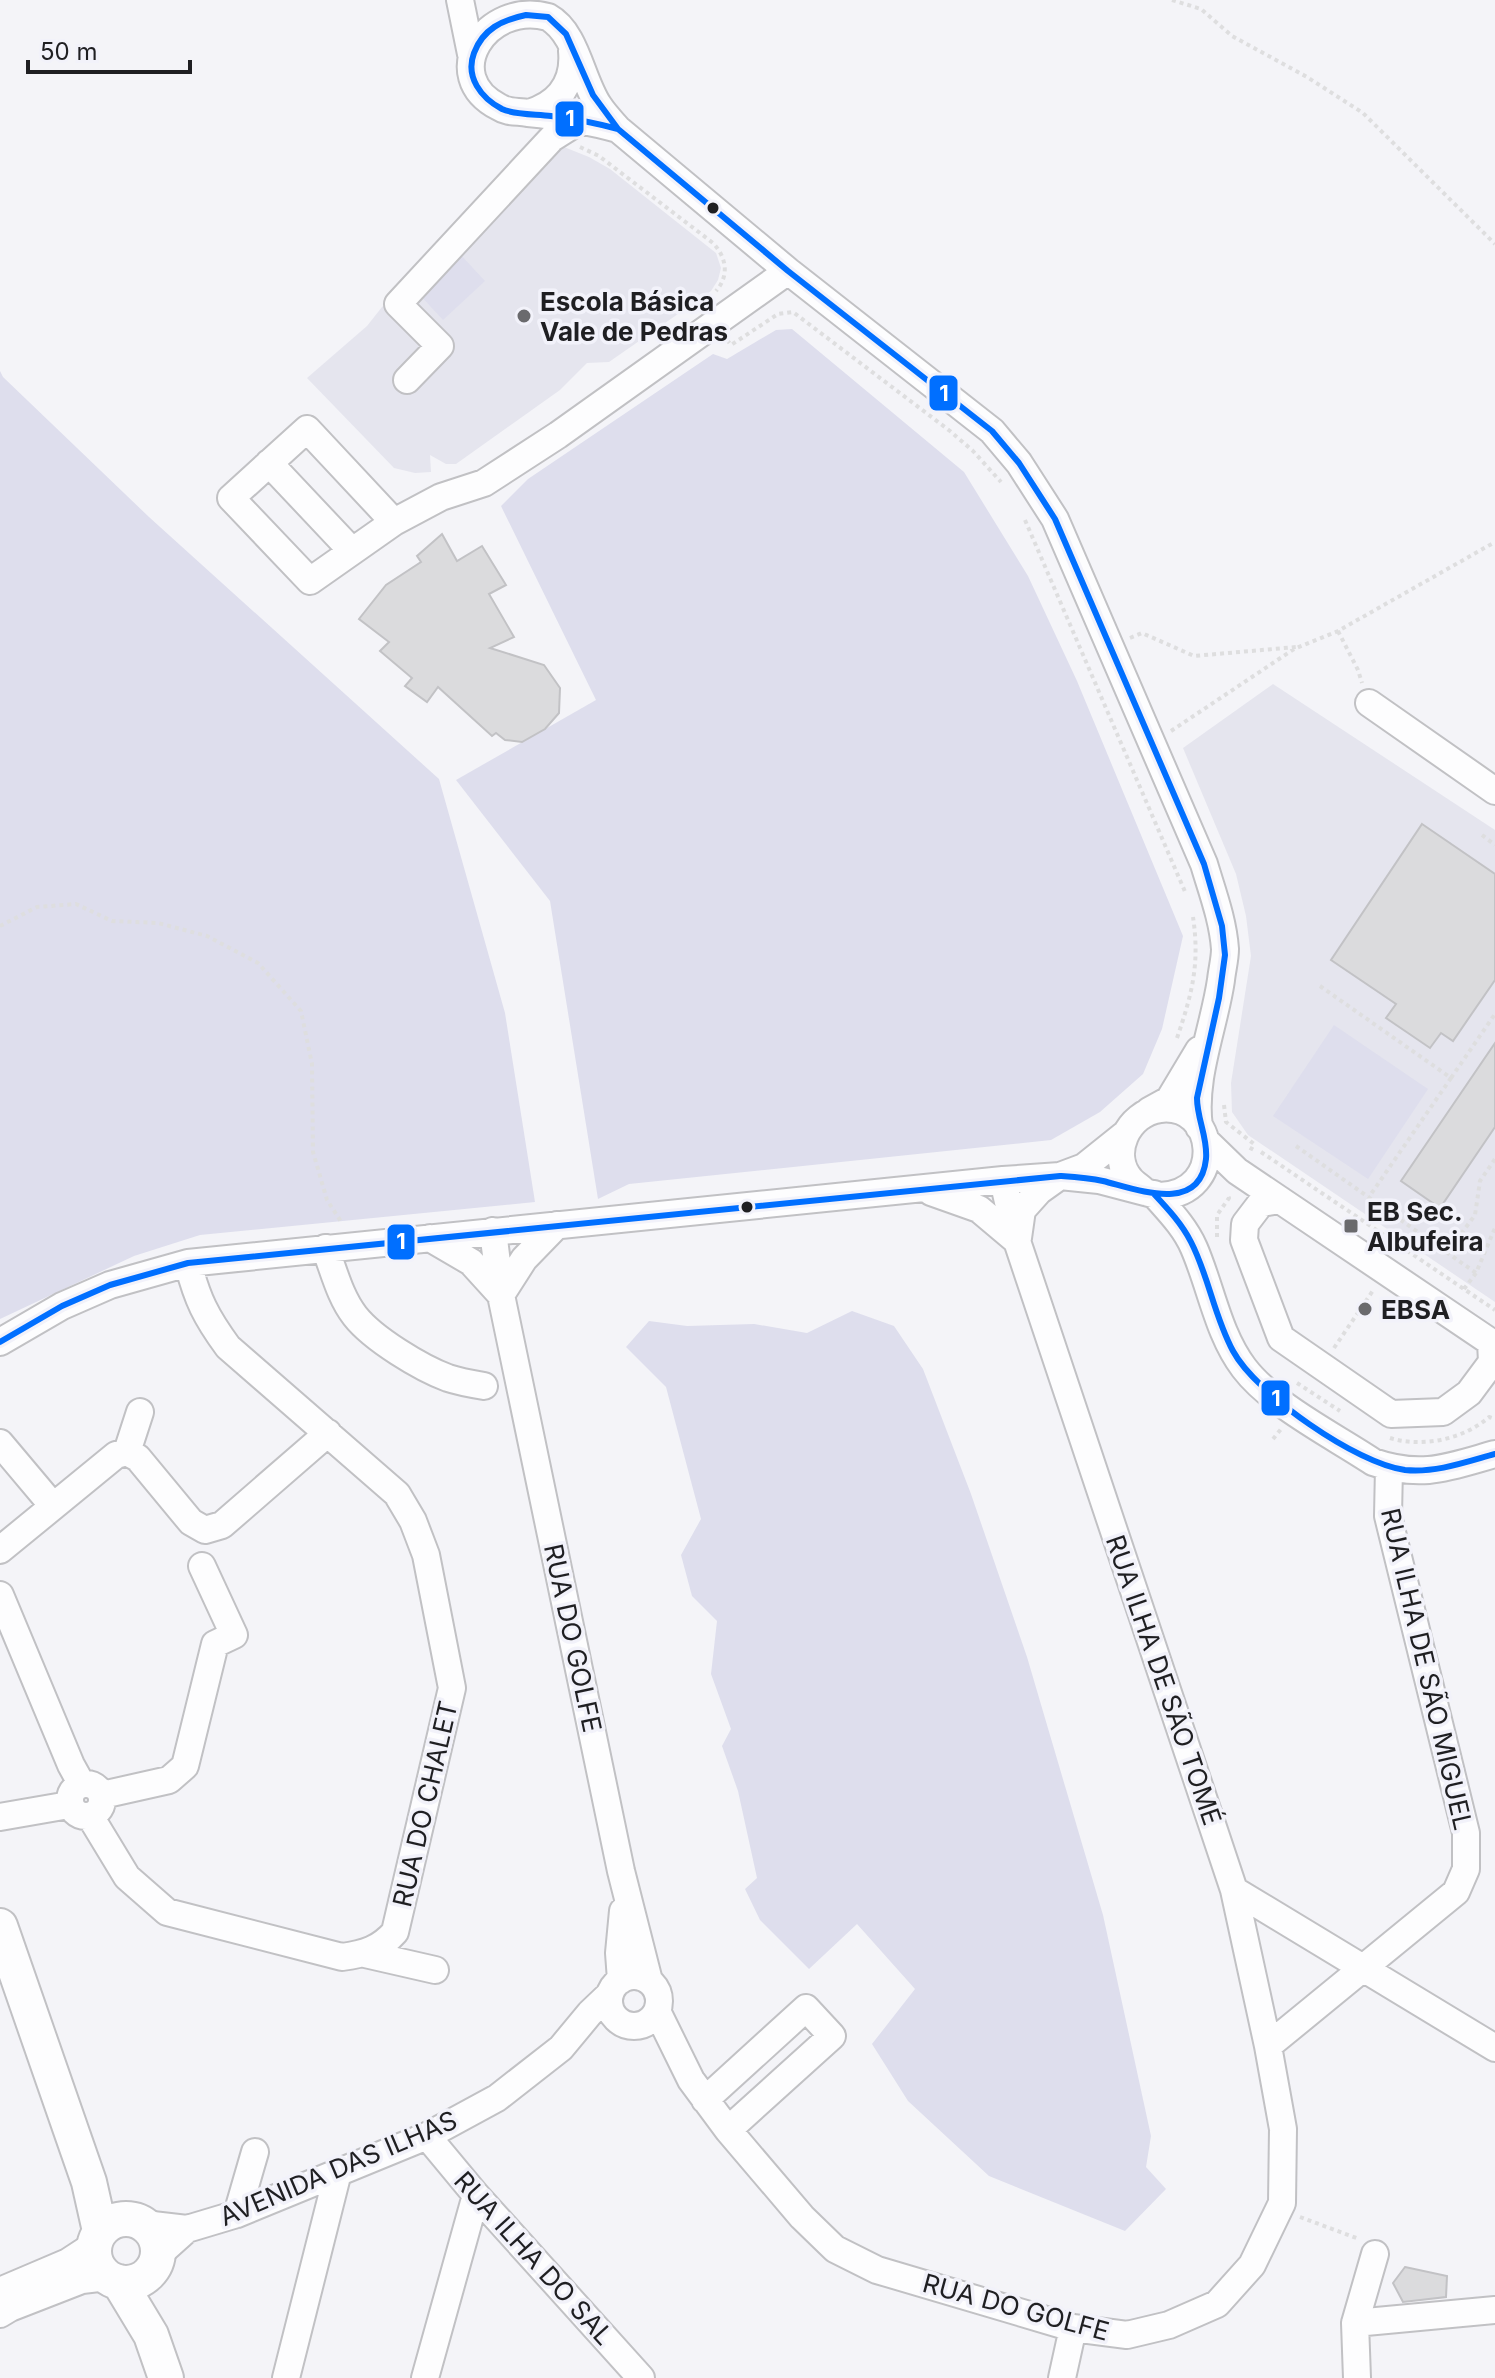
<svg xmlns="http://www.w3.org/2000/svg" width="1495" height="2378" viewBox="0 0 1495 2378" font-family="Inter,sans-serif">
<rect width="100%" height="100%" fill="#f4f4f8"/>
<path fill="#e5e5ee" d="M559 145 589 157 610 169 716 253 721 268 718 280 711 291 609 362 587 363 560 390 456 464H446L430 455 431 472 415 473 394 468 307 378 367 326 382 307Z
M1273 684 1495 830V1302L1248 1135 1232 1112 1231 1083 1251 956 1246 916 1236 874 1183 748Z"/>
<path fill="#dedeed" d="M460 254 485 281 443 320 418 293Z
M792 329 964 472 1028 576 1077 681 1183 936 1162 1029 1143 1074 1100 1112 1051 1140 629 1184 598 1199 550 901 456 780 596 700 501 506 528 479 713 354 727 359 776 330Z
M0 371 3 377 149 517 439 779 505 1013 535 1202 200 1235 134 1256 0 1319Z
M1334 1025 1428 1089 1368 1179 1273 1116Z
M852 1311 894 1326 923 1369 971 1494 1027 1657 1103 1915 1151 2136 1146 2167 1166 2189 1125 2231 989 2176 908 2101 872 2044 915 1989 857 1924 809 1969 760 1920 745 1889 757 1878 738 1791 722 1746 731 1729 711 1674 717 1621 692 1596 681 1555 701 1519 666 1387 626 1347 649 1321 687 1326 754 1324 807 1333Z"/>
<path fill="#dbdbdd" stroke="#c2c2c5" stroke-width="2" d="M442 534 457 561 482 546 506 585 489 594 514 637 490 648 544 665 560 688 559 713 545 729 522 742 505 740 496 733 492 736 438 687 427 702 405 686 412 678 380 651 389 642 359 619 386 585 421 562 417 556Z
M1422 824 1495 874V980L1453 1041 1441 1033 1430 1048 1386 1018 1396 1004 1331 960Z
M1495 1043V1127L1440 1208 1401 1181Z
M1405 2267 1447 2276 1446 2297 1403 2302 1393 2283Z"/>
<g fill="none" stroke-linecap="round" stroke-linejoin="round">
<g stroke="#c1c1c4" stroke-width="30">
<path id="minor" d="M460 0 471 54
M529 113C559 104 575 83 572 51
M618 129C590 121 558 116 528 113 518 111 508 113 499 107 438 76 486 0 548 17 577 33 581 80 599 106 604 114 612 122 618 129L788 271 992 431 1019 463 1055 519 1204 864C1212 891 1223 920 1225 949 1225 959 1222 970 1221 980 1214 1028 1192 1078 1199 1127
M407 380 440 346 398 304 552 138 579 121
M269 463 352 551
M394 522 310 581 231 498 307 429 394 522 441 497 484 483 558 435 788 271
M1369 703 1495 791
M1149 1111 1169 1100 1199 1050
M1206 1141 1237 1171 1495 1345
M931 1192 979 1209 1017 1241
M1154 1194C1169 1211 1185 1227 1194 1248 1211 1287 1218 1334 1244 1368 1272 1405 1334 1436 1373 1462 1422 1479 1449 1467 1495 1454
M1280 1200 1261 1203 1245 1224 1244 1240 1281 1338 1391 1414 1443 1412 1469 1393 1492 1362 1491 1342
M493 1231 501 1295 621 1871 649 1981
M430 1238 471 1262 501 1295 524 1259 557 1225
M1018 1238 1022 1210 1039 1191 1060 1176 1084 1167 1124 1135
M325 1248C334 1271 340 1297 355 1316 373 1339 421 1368 448 1378 460 1382 472 1384 484 1386
M0 1342 62 1306 110 1285 188 1263 1003 1180 1060 1176 1099 1180 1160 1196C1227 1193 1217 1102 1160 1109 1128 1113 1108 1154 1131 1180 1135 1184 1141 1188 1145 1192
M0 1443 53 1506
M127 1452 140 1412
M0 1550 116 1455 127 1452 138 1458 191 1522 205 1530 222 1525 328 1433
M0 1595 71 1765 81 1783
M70 1800a16 16 0 1 1 32 0a16 16 0 1 1-32 0Z
M102 1795 169 1780 185 1766 215 1644 234 1635 202 1566
M90 1816 127 1877 167 1912 342 1957C365 1954 380 1949 395 1932L452 1688 426 1555 413 1521 397 1494 228 1347C206 1317 197 1299 188 1263
M0 1817 69 1805
M1234 1890 1495 2048
M365 1954 435 1970
M609 2001a25 25 0 1 1 50 0a25 25 0 1 1-50 0Z
M621 1980 619 1953 623 1911
M657 2011 691 2080 728 2130 802 2217 835 2249 877 2270 1073 2328 1127 2335 1169 2325 1217 2304 1252 2265 1282 2203 1283 2129 1268 2046 1234 1890 1017 1241 1003 1180
M1268 2046 1456 1892 1466 1869V1833L1388 1516 1389 1467
M705 2100 806 2008 832 2036 728 2130
M427 2136 476 2195 641 2378
M237 2214 255 2152
M144 2224 187 2229 237 2214 427 2136 497 2098 561 2048 590 2013 610 1994
M158 2255 187 2229
M0 2291 68 2262 94 2245
M0 2314 10 2308 82 2280 107 2277
M1355 2323 1495 2310
M286 2378 338 2172
M425 2378 476 2195
M1062 2378 1073 2328
M1357 2378 1355 2323 1375 2254"/>
</g>
<g stroke="#c1c1c4" stroke-width="38">
<path id="major" d="M0 1926 89 2182 100 2231
M94 2251a32 32 0 1 1 64 0a32 32 0 1 1-64 0Z
M119 2282 151 2335 166 2378"/>
</g>
<path stroke="#dededf" stroke-width="4" stroke-dasharray="4 4" stroke-linecap="butt" d="M1172 0 1201 9 1232 36 1307 77 1363 113 1495 244
M580 147 599 156 713 243C726 257 730 275 716 291
M727 340 731 345 778 314 793 312 950 431 973 451 1001 482
M1025 520 1186 894
M1338 631 1358 670 1362 683
M1130 638 1142 633 1194 656 1296 647
M1171 731 1294 649 1338 631 1495 542
M1482 835 1495 845
M0 926 37 907 76 904 112 921 158 923 207 936 258 963 301 1011 312 1064 313 1152 327 1200 342 1223
M1320 986 1451 1078 1369 1197
M1177 1038C1192 994 1200 964 1193 917
M1451 1078 1495 1014
M1224 1105 1226 1122 1254 1144 1249 1153
M1296 1146 1476 1273
M1261 1152 1495 1310
M1217 1237V1215L1229 1198 1227 1194
M1447 1253 1475 1215 1480 1181 1495 1159
M1464 1289 1476 1273 1495 1228
M1334 1348 1374 1289
M1297 1383 1340 1411
M1390 1438C1423 1448 1464 1439 1489 1417L1495 1419
M1273 1439 1281 1429
M1300 2217 1359 2239"/>
<use href="#minor" stroke="#fdfdfe" stroke-width="26"/>
<use href="#major" stroke="#fdfdfe" stroke-width="34"/>
<g stroke="#f2f2fa" stroke-width="12">
<path id="bus-1" d="M526 15 548 17 566 34 593 95 618 129C596 123 574 119 551 116 536 114 515 115 502 109 481 98 465 77 474 53 483 29 502 20 526 15Z
M1154 1194C1168 1209 1182 1224 1191 1242 1209 1277 1214 1316 1233 1351 1256 1394 1357 1464 1405 1470 1436 1473 1466 1462 1495 1454
M0 1342 62 1306 110 1285 188 1263 1060 1176C1074 1177 1089 1178 1103 1181 1136 1189 1200 1215 1206 1159 1208 1138 1197 1119 1197 1098L1219 998 1225 955 1222 926 1204 864 1055 519 1019 463 992 431 788 271 618 129"/>
</g>
<use href="#bus-1" stroke="#006fff" stroke-width="6"/>
</g>
<g fill="#1f1f22" stroke="#f2f2fa" stroke-width="3">
<circle cx="713" cy="208" r="7"/>
<circle cx="747" cy="1207" r="7"/>
</g>
<g fill="#6a6a6d" stroke="#f2f2fa" stroke-width="3">
<circle cx="524" cy="316" r="8"/>
<rect x="1343" y="1218" width="16" height="16" rx="4"/>
<circle cx="1365" cy="1309" r="8"/>
</g>
<g text-anchor="middle" dominant-baseline="central" stroke-width="7" stroke-linejoin="round" paint-order="stroke">
<g font-size="26" font-weight="bold" fill="#1f1f22" stroke="#f2f2fa" text-anchor="start">
<text x="540" y="301">Escola Básica<tspan x="540" dy="30">Vale de Pedras</tspan></text>
<text x="1367" y="1211">EB Sec.<tspan x="1367" dy="30">Albufeira</tspan></text>
<text x="1381" y="1309">EBSA</text>
</g>
<g font-size="26" fill="#1f1f22" stroke="#f2f2fa">
<text transform="translate(573 1638) rotate(78)">RUA DO GOLFE</text>
<text transform="translate(1427 1669) rotate(77)">RUA ILHA DE SÃO MIGUEL</text>
<text transform="translate(1164 1680) rotate(71)">RUA ILHA DE SÃO TOMÉ</text>
<text transform="translate(425 1804) rotate(-77)">RUA DO CHALET</text>
<text transform="translate(338 2168) rotate(-23)">AVENIDA DAS ILHAS</text>
<text transform="translate(534 2258) rotate(48)">RUA ILHA DO SAL</text>
<text transform="translate(1016 2307) rotate(15)">RUA DO GOLFE</text>
</g>
</g>
<g stroke="#f2f2fa" stroke-width="3">
<rect x="554" y="100" width="31" height="38" rx="8" fill="#006fff"/>
<rect x="928" y="374" width="31" height="38" rx="8" fill="#006fff"/>
<rect x="386" y="1223" width="30" height="38" rx="8" fill="#006fff"/>
<rect x="1260" y="1379" width="31" height="38" rx="8" fill="#006fff"/>
</g>
<g font-size="22" text-anchor="middle" font-weight="bold" fill="#fff">
<text x="570" y="126">1</text>
<text x="944" y="401">1</text>
<text x="401" y="1249">1</text>
<text x="1276" y="1406">1</text>
</g>
<path d="M28 60v12h162v-12" fill="none" stroke="#1f1f22" stroke-width="4"/>
<text x="40" y="60" font-size="24" fill="#1f1f22" stroke="#f2f2fa" stroke-width="6" paint-order="stroke">50 m</text>
</svg>
